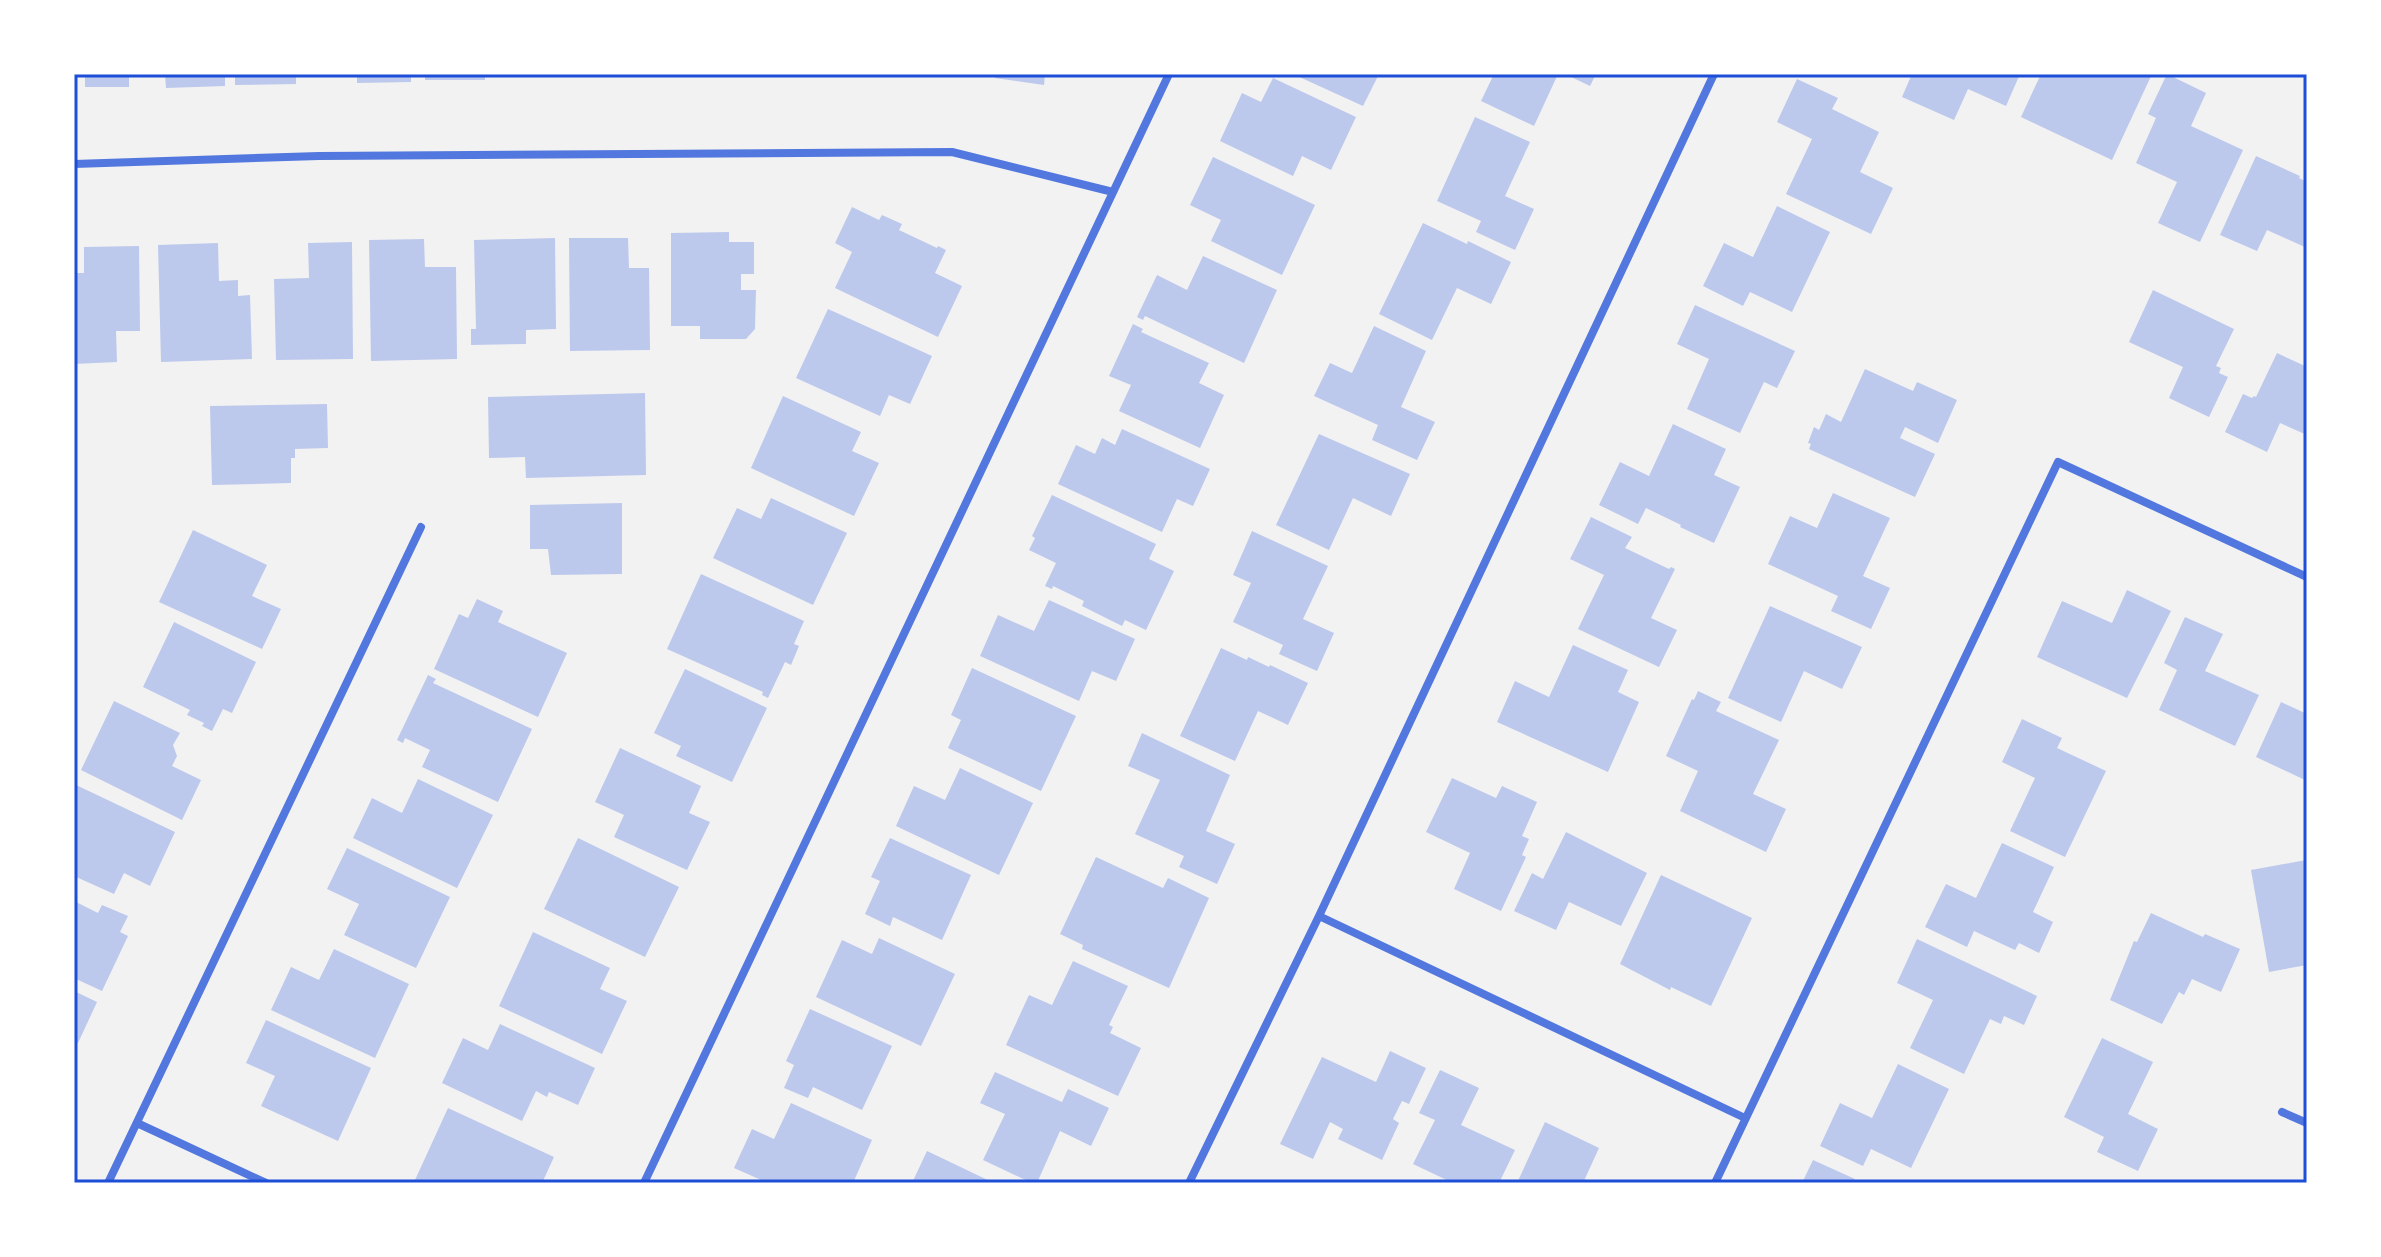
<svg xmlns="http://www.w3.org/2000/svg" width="2381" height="1257" viewBox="0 0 2381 1257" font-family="Lato,sans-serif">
<rect width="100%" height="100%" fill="#f2f2f2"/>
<path fill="#bdc9ec" d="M85 74H129V87H85Z
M165 74H225V86L166 88Z
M235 74H296V84L235 85Z
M357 74H411V82L357 83Z
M425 74H485V80H425Z
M995 74H1045L1044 85 995 78Z
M1287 74H1379L1363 106 1295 75 1294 77Z
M1494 74H1558L1534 126 1481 101Z
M1565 74H1596L1590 86Z
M1912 74H2020L2006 106 1968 89 1954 120 1902 97Z
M2041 74H2152L2112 160 2021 117Z
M2167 74 2206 93 2191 126 2243 150 2200 242 2158 223 2177 182 2136 163 2156 118 2148 114Z
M1273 78 1356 117 1331 170 1302 156 1293 176 1220 141 1242 93 1261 102Z
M1797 79 1838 98 1832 109 1879 132 1860 172 1893 188 1871 234 1786 194 1812 139 1777 122Z
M1475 117 1530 142 1505 196 1534 209 1515 250 1476 232 1481 221 1437 201Z
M2256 156 2300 176 2299 178 2307 182V248L2267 230 2257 251 2220 235Z
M1213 157 1315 205 1282 275 1211 241 1221 220 1190 205Z
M1777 206 1830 232 1792 312 1750 292 1743 306 1703 286 1724 243 1753 257Z
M852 207 879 220 882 215 902 224 899 230 937 248 938 246 946 250 935 273 962 286 938 337 835 288 852 252 835 243Z
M1423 223 1467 244 1468 241 1511 262 1491 304 1457 288 1432 340 1379 314Z
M729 232V242H754V274H741V290H756L755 329 746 339H700V326H671V233Z
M555 238 556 329 526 330V344L471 345V329H476L474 240Z
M569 238H628L629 268H649L650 350 570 351Z
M424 239 425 267H456L457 359 371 361 369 240Z
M352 242 353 359 276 360 274 279 309 278 308 243Z
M218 243 219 281 238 280V296L250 295 252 359 161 362 158 245Z
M139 246 140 331H116L117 362 74 364V273H84V247Z
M1203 256 1277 290 1244 363 1145 316 1143 320 1137 317 1157 275 1187 290Z
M2153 290 2234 329 2216 366 2221 368 2219 373 2228 377 2209 417 2169 398 2183 367 2129 342Z
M1695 305 1795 351 1777 388 1764 382 1740 433 1687 409 1709 359 1677 344Z
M828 309 932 356 910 404 889 395 880 416 796 378Z
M1133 324 1143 329 1141 332 1209 363 1199 383 1224 395 1200 448 1119 411 1131 385 1109 376Z
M1374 326 1426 351 1401 407 1435 422 1417 460 1372 440 1378 425 1314 396 1330 363 1352 373Z
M2277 353 2307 367V435L2280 423 2267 452 2225 432 2243 394 2252 398 2254 396 2256 397Z
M1865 369 1913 391 1917 382 1957 400 1938 443 1905 427 1900 438 1935 454 1915 497 1809 449 1811 444 1808 443 1814 427 1819 430 1826 414 1841 422Z
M645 393 646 475 526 478 525 457 489 458 488 397Z
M783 396 861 432 852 451 879 463 854 516 751 468Z
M327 404 328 448 295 449V458H291V483L212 485 210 406Z
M1673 424 1726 449 1714 475 1740 487 1714 543 1680 527 1681 525 1646 508 1638 524 1599 505 1620 462 1649 476Z
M1122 429 1210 469 1193 506 1177 499 1162 532 1058 484 1076 445 1095 454 1102 438 1115 445Z
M1319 434 1410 474 1391 516 1353 498 1329 550 1276 525Z
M1833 493 1890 518 1863 576 1890 588 1871 629 1831 611 1838 596 1768 564 1790 516 1817 528Z
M1052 495 1156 544 1149 559 1174 571 1146 630 1125 620 1122 626 1082 606 1084 601 1053 586 1052 589 1045 586 1056 563 1029 550 1035 538 1032 536Z
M771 498 847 533 813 605 713 558 737 508 761 519Z
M622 503V574L551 575 548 549H530V505Z
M1591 517 1632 537 1625 548 1669 569 1671 567 1675 569 1651 618 1677 630 1659 667 1578 629 1604 575 1570 559Z
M193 530 267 565 252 596 281 609 262 649 159 602Z
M1252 531 1328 566 1303 619 1334 633 1317 671 1279 654 1283 645 1233 622 1251 583 1233 575Z
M701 574 804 621 794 644 799 646 791 665 785 662 768 698 762 695 763 692 667 649Z
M2127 590 2171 611 2127 698 2037 657 2062 601 2112 623Z
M477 599 503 611 498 622 567 653 538 717 434 669 459 614 468 618Z
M1049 600 1135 639 1116 681 1092 671 1079 701 980 656 998 615 1034 631Z
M1770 606 1862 647 1842 689 1804 671 1781 722 1728 698Z
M2185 617 2223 634 2205 671 2259 695 2235 746 2159 710 2177 670 2164 663Z
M174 622 256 662 232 713 223 709 212 731 202 726 204 723 187 715 190 710 143 687Z
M1573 645 1628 670 1618 692 1639 702 1608 772 1497 722 1515 681 1549 697Z
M1221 648 1247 660 1248 657 1269 667 1270 665 1308 683 1288 725 1258 711 1235 761 1180 736Z
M972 668 1076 716 1041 791 948 748 961 720 951 715Z
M685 669 767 708 732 782 676 756 681 746 654 733Z
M428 675 436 679 433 683 532 729 498 802 422 767 430 750 405 738 403 743 397 740Z
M1698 691 1721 702 1716 711 1779 740 1753 794 1786 809 1766 852 1680 811 1698 771 1666 756 1692 699 1694 700Z
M114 701 180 733 173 745 177 756 172 766 201 780 182 820 81 770Z
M2281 702 2307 714V781L2256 757Z
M2022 719 2062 738 2057 748 2106 771 2065 857 2010 831 2035 778 2002 762Z
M1142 733 1230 775 1206 831 1235 844 1217 884 1179 867 1184 856 1135 834 1160 780 1128 766Z
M620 748 701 786 689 813 710 822 687 870 614 837 624 815 595 802Z
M960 768 1033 803 999 875 896 826 914 786 945 800Z
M1452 778 1496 798 1502 786 1537 802 1522 836 1529 839 1522 855 1526 857 1501 911 1454 889 1470 853 1426 832Z
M418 779 493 815 457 888 353 838 372 798 402 813Z
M74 784 175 832 150 886 124 873 114 894 74 876Z
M1566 832 1647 873 1621 926 1569 902 1556 930 1514 911 1532 873 1543 879Z
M578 838 679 887 645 957 544 909Z
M890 838 971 875 942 940 893 917 890 926 865 914 880 881 871 877Z
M2002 843 2054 867 2033 912 2053 922 2039 953 2019 943 2015 950 1974 931 1967 947 1925 927 1946 884 1976 898Z
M347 848 450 897 416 968 344 935 359 904 327 889Z
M1096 857 1163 888 1168 878 1209 898 1169 988 1082 949 1083 945 1060 934Z
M2306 860 2307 965 2269 972 2251 870Z
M1661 875 1752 918 1711 1006 1671 987 1670 990 1620 964Z
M74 901 98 913 102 905 128 916 120 932 128 936 102 991 74 978Z
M2151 913 2203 937 2205 934 2240 949 2221 992 2192 979 2184 995 2179 992 2162 1024 2110 1000 2134 941 2137 942Z
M533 932 610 968 600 989 627 1001 602 1054 499 1006Z
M879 938 955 974 921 1046 816 997 842 940 872 954Z
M1917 939 2037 996 2024 1025 2004 1016 2001 1024 1990 1019 1964 1074 1910 1048 1933 1000 1897 983Z
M334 949 409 984 375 1058 271 1010 291 967 319 980Z
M1073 961 1128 986 1109 1025 1113 1027 1110 1033 1141 1048 1118 1096 1006 1045 1029 995 1052 1005Z
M74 991 97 1002 78 1043 74 1041Z
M810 1009 892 1046 862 1110 813 1087 808 1098 784 1088 794 1065 786 1061Z
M266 1020 371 1068 338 1141 261 1106 275 1076 246 1063Z
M500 1024 595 1068 578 1105 549 1092 547 1097 536 1091 522 1121 442 1083 463 1038 488 1050Z
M2102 1038 2153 1062 2128 1114 2158 1129 2138 1171 2097 1152 2104 1137 2064 1117Z
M1390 1051 1426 1068 1409 1104 1402 1101 1393 1119 1399 1123 1382 1160 1338 1139 1343 1129 1330 1122 1313 1159 1280 1144 1322 1057 1376 1082Z
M1898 1064 1949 1089 1911 1168 1871 1149 1863 1166 1820 1146 1840 1103 1872 1118Z
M1440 1070 1479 1088 1461 1125 1515 1150 1499 1183H1453L1413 1164 1435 1120 1419 1113Z
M995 1072 1062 1102 1068 1089 1109 1108 1091 1146 1060 1131 1037 1183H1032L983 1160 1005 1114 980 1103Z
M791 1103 872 1140 853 1183H768L734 1168 752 1129 774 1139Z
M448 1108 554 1157 542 1183H421L415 1180Z
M1545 1122 1599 1148 1583 1183H1517Z
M927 1151 994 1183H912Z
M1813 1160 1855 1179 1853 1183H1802Z"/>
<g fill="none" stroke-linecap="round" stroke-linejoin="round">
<path stroke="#5277de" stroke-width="8" d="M74 164 319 156 952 152 1113 192
M1319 916 1745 1118
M2282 1112 2307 1123
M137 1123 266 1183
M108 1183 421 527
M644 1183 1169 74
M1189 1183 1319 916 1714 74
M1715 1183 2058 462 2307 577"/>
</g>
<rect width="2381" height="1257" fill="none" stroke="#ffffff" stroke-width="152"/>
<rect x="76" y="76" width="2229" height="1105" fill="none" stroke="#1d4ed8" stroke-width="3"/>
</svg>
